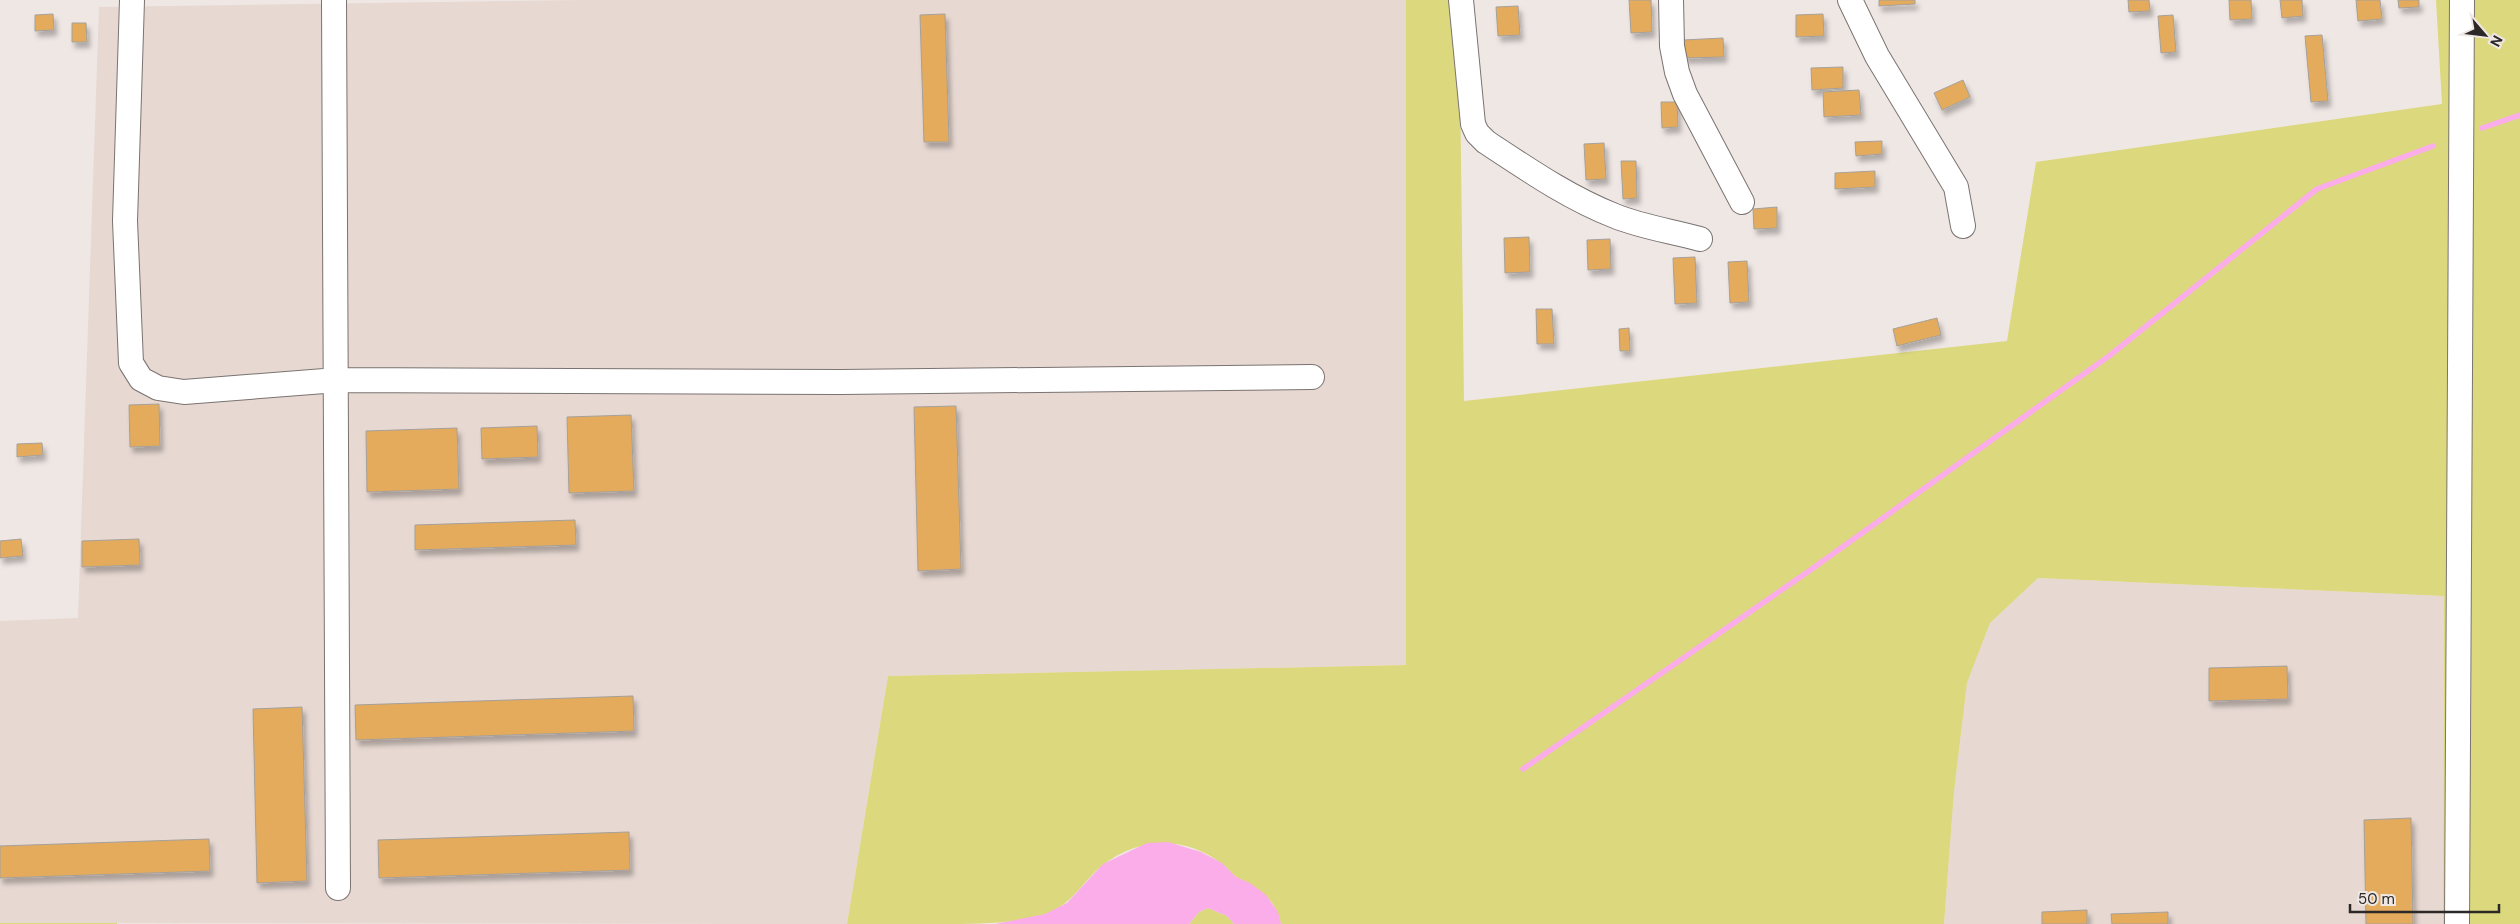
<svg xmlns="http://www.w3.org/2000/svg" width="2520" height="924" viewBox="0 0 2520 924" font-family="'DM Sans',sans-serif">
<defs>
<filter id="shadow"><feDropShadow dx="3" dy="5.5" stdDeviation="2.5" flood-color="#0004"/></filter>
</defs>
<rect width="100%" height="100%" fill="#efe7e4"/>
<path fill="#e7d8d2" d="M583 0H1406V665L888 676 847 924 0 923V621L78 618 99 7Z
M2038 578 2444 596 2443 924H1944L1954 792 1967 683 1990 623Z"/>
<path fill="#dcd87d" d="M1406 0H1459L1464 401 2007 341 2036 162 2442 104 2436 0H2520V924H2443L2444 596 2038 578 1990 623 1967 683 1954 792 1944 924H1281C1272 892 1260 893 1236 877 1231 873 1227 867 1222 864 1181 832 1128 838 1092 875 1077 891 1066 908 1043 915 1010 924 976 924 942 924 910 924 879 924 847 924L888 676 1406 665Z
M1208 908 1227 916 1234 924H1189L1199 912Z
M0 923H117V924H0Z"/>
<path fill="#fbade9" d="M1168 842 1201 852 1222 863 1236 877 1250 883 1266 895 1278 912 1281 924H1234L1227 916 1208 908 1199 912 1189 924H995L1045 914 1067 903 1103 864 1147 843Z"/>
<g fill="none" stroke-linecap="round" stroke-linejoin="round">
<path stroke="#fbade9" stroke-width="5.5" d="M2482 128 2520 115
M1523 769 1809 571 2109 356 2317 189 2433 146"/>
</g>
<path fill="#e4ab5c" stroke="#a5a09b" filter="url(#shadow)" d="M1629 0H1651L1652 32 1631 33Z
M1879 0H1915V4L1879 6Z
M2128 0H2149L2150 11 2129 12Z
M2229 0H2251L2252 19 2230 20Z
M2280 0H2302L2303 16 2282 18Z
M2356 0H2380L2382 19 2358 21Z
M2398 0H2419V7L2399 8Z
M1518 6 1520 35 1498 36 1496 7Z
M53 14 54 30 35 31V15Z
M945 14 949 142H924L920 15Z
M1823 14 1824 36 1796 37V15Z
M2173 15 2176 52 2161 53 2158 16Z
M72 23H86L87 42H72Z
M2322 35 2328 101 2311 102 2305 36Z
M1723 38 1724 57 1684 58 1683 40Z
M1843 67V88L1812 90 1811 68Z
M1963 80 1970 97 1942 110 1934 93Z
M1859 90 1861 115 1824 117 1823 92Z
M1661 102H1677L1678 127 1662 128Z
M1882 141V154L1856 156 1855 142Z
M1604 143 1606 179 1586 180 1584 144Z
M1621 161H1636L1637 198 1623 199Z
M1875 171V187L1835 189V173Z
M1777 207V228L1754 229 1753 209Z
M1529 237 1530 272 1505 273 1504 238Z
M1610 239 1611 269 1588 270 1587 240Z
M1695 257 1697 303 1675 304 1673 258Z
M1747 261 1749 302 1730 303 1728 262Z
M1536 309H1552L1554 344H1537Z
M1937 318 1941 335 1897 346 1893 329Z
M1629 328 1630 351H1620L1619 329Z
M159 404 160 446 130 447 129 405Z
M956 406 961 569 918 571 914 407Z
M631 415 634 491 569 493 567 417Z
M537 426 538 457 482 459 481 428Z
M457 428 459 489 367 492 366 431Z
M42 443 43 455 17 457V444Z
M575 520 576 545 415 550V525Z
M21 539 23 556 0 558V541Z
M139 539 140 565 82 567V541Z
M2287 666 2288 699 2209 701V668Z
M633 696 634 731 356 740 355 705Z
M302 707 307 881 257 883 253 709Z
M2411 818 2413 924H2366L2364 820Z
M629 832 630 870 379 878 378 840Z
M209 839 210 871 0 878V846Z
M2087 910V924H2042V912Z
M2168 912V924H2112L2111 914Z"/>
<g fill="none" stroke-linecap="round" stroke-linejoin="round">
<g stroke="#7a7371" stroke-width="26">
<path id="minor" d="M132 0 125 221 131 363 141 379 158 388 184 392 337 380 841 382 1312 377
M334 0 338 888
M1461 0 1473 124 1477 133 1486 142C1527 169 1569 198 1615 216 1642 227 1671 231 1700 239
M1671 0 1672 46 1677 72 1685 94 1742 202
M1850 0 1877 56 1956 187 1963 226
M2457 924 2462 0"/>
</g>
<use href="#minor" stroke="#fff" stroke-width="24"/>
</g>
<g transform="translate(2485 35) rotate(118)" stroke="#efe7e4" stroke-width="4" paint-order="stroke">
<path d="M0-4L9 19L0 12L-9 19Z" fill="#2b2827"/>
<text y="-8" font-size="14" font-weight="bold" text-anchor="middle" fill="#2b2827">N</text>
</g>
<path d="M2350 904v8h149v-8" fill="none" stroke="#2b2827" stroke-width="2.5"/>
<text x="2358" y="904" font-size="15" fill="#2b2827" stroke="#efe7e4" stroke-width="4" paint-order="stroke">50 m</text>
</svg>
